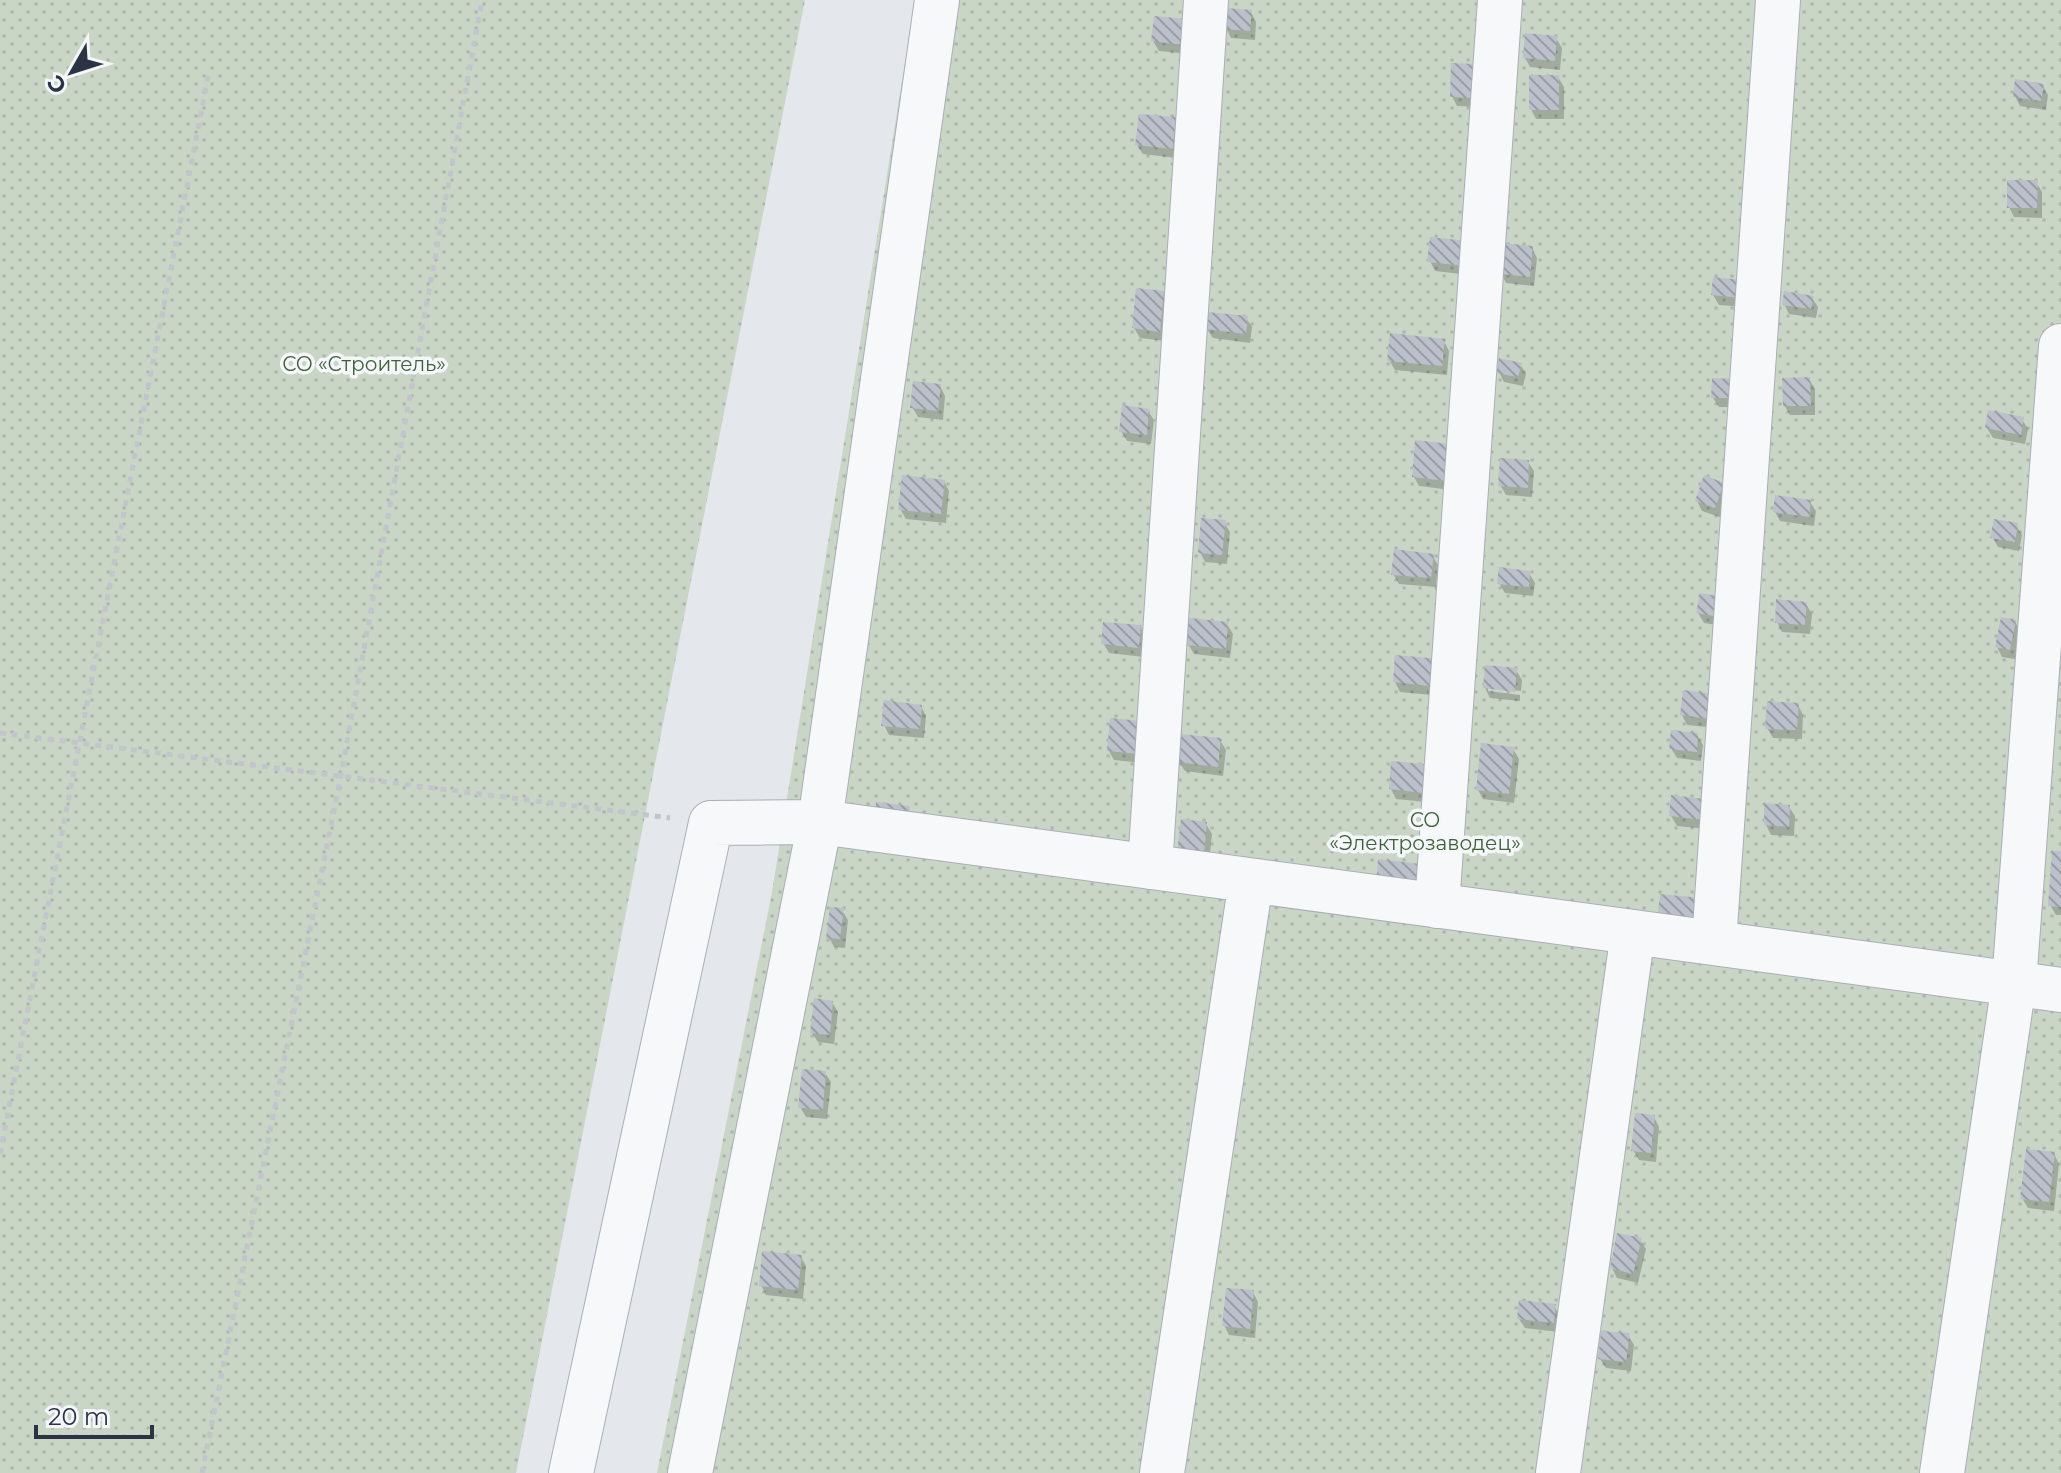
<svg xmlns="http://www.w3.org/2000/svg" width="2061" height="1473" viewBox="0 0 2061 1473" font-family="Montserrat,sans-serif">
<defs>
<pattern id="park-dots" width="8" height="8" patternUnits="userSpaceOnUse" patternTransform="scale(2)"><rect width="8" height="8" fill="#c9d6c5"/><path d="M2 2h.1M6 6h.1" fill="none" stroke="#adb8ab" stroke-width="1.8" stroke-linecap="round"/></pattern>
<pattern id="building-back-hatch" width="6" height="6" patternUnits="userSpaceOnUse" patternTransform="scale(2)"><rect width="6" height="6" fill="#bbc0ca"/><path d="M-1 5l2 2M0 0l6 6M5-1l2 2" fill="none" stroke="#989da6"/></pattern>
</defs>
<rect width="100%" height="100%" fill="#e4e7ec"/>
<path fill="url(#park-dots)" d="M0 0H805L516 1473H0Z
M915 0H2061V1473H657L772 892Z"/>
<path fill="#0003" d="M1251 12 1256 22 1255 40 1231 38 1226 28Z
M1186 21 1189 54 1159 51 1153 41Z
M1556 38 1562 48 1560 70 1530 67 1525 58Z
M1475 66 1479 107 1457 106 1452 96Z
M1558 77 1564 87V119H1536L1531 109Z
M2043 86 2048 95 2046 110 2020 106 2015 96Z
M1175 119 1181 129 1177 158 1143 154 1137 145Z
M2036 182 2042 192V218L2014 217 2009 207Z
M1532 248 1537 258 1534 286 1506 283 1501 273Z
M1472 252 1469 275 1435 271 1430 261Z
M1742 282 1747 307 1719 305 1713 295Z
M1163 293 1169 303 1165 341 1140 338 1134 328Z
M1812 298 1818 307 1816 318 1789 314 1784 304Z
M1246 318 1252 327 1250 343 1213 338 1207 329Z
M1444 341 1449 351 1447 375 1395 370 1389 360Z
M1520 364 1526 374 1523 386 1504 382 1499 372Z
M1809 379 1815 389V415H1790L1784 405Z
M1714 380 1738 407H1719L1713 398Z
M940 386 945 396 943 420 918 417 912 407Z
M1148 411 1154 420 1151 444 1127 441 1121 431Z
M2022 419 2028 429 2025 444 1993 438 1987 428Z
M1417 443 1451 490 1419 486 1414 477Z
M1528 462 1534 471 1532 497 1506 495 1500 485Z
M944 481 949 491 946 523 906 519 900 509Z
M1722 484 1728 494 1720 517 1702 511 1697 501Z
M1810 502 1816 511 1814 526 1780 521 1775 512Z
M1224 522 1230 532 1227 564 1205 562 1200 552Z
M2016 525 2022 535 2019 551 1998 547 1993 538Z
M1432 555 1438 565 1436 587 1399 584 1393 574Z
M1529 573 1535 583 1533 596 1505 593 1499 583Z
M1702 595 1729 627 1704 623 1698 613Z
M1806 604 1812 614 1810 634 1782 632 1777 622Z
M2015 622 2021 632 2015 659 2002 657 1997 647Z
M1227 624 1233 634 1230 658 1194 654 1188 644Z
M1140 627 1146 637 1144 657 1109 653 1103 643Z
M1440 661 1442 696 1400 692 1395 682Z
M1516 670 1522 680 1521 691 1488 687V691L1520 695V701L1490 698 1485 688Z
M1714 695 1717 728 1687 725 1682 715Z
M1798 705 1803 715 1802 739 1773 738 1767 728Z
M921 706 926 716 924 738 889 735 884 725Z
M1146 733 1143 763 1114 760 1109 751Z
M1697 735 1703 745 1701 761 1677 758 1671 748Z
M1220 740 1226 750 1223 776 1185 771 1179 762Z
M1513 749 1519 759 1514 803 1483 799 1478 790Z
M1434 767 1436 803 1396 799 1391 789Z
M1704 801 1707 829 1677 826 1671 816Z
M1789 807 1795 816 1794 836 1771 835 1766 825Z
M1182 821 1206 824 1212 834 1208 873Z
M2061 853V915H2056L2050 905Z
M842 910 848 920 845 948 834 947 829 937Z
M832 1002 838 1012 834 1044 818 1042 812 1033Z
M825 1073 831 1082 827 1119 806 1117 800 1107Z
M1654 1117 1659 1127 1656 1162 1639 1160 1633 1150Z
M2054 1154 2059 1164 2054 1211 2028 1208 2022 1198Z
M1640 1240 1646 1249 1638 1283 1617 1278 1612 1268Z
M801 1257 806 1266 803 1299 766 1295 761 1285Z
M1253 1292 1258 1302 1255 1338 1229 1335 1224 1325Z
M1554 1306 1560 1315 1558 1332 1525 1328 1519 1319Z
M1628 1335 1634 1345 1631 1371 1606 1368 1600 1359Z"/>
<path fill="url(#building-back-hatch)" d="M1225 8 1252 10 1250 31 1224 29Z
M1154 16 1187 19 1184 45 1151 41Z
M1525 33 1557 36 1555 61 1523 58Z
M1451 63 1476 64 1474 98 1450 97Z
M1529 75H1559V110H1529Z
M2015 79 2044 84 2041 101 2013 97Z
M1139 114 1176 117 1173 149 1135 145Z
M2007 180H2038L2037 208H2007Z
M1430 237 1468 241 1465 266 1427 262Z
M1502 243 1533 246 1530 277 1499 274Z
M1713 277 1743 280 1742 298 1711 295Z
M1136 288 1164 291 1160 332 1132 328Z
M1784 291 1814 296 1811 309 1782 305Z
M1207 312 1248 316 1246 334 1205 329Z
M1390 333 1445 339 1442 366 1387 361Z
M1499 358 1522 363 1518 377 1496 373Z
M1810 377 1811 406H1783L1782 378Z
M1712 378 1734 379V398H1711Z
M913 381 941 384 938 411 910 408Z
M1122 405 1149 409 1147 435 1119 432Z
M1988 410 2024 417 2021 435 1985 428Z
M1415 440 1450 444 1446 481 1412 477Z
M1500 458 1529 460 1528 488 1498 486Z
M902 475 945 480 941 514 898 510Z
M1704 475 1724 483 1715 508 1695 501Z
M1775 495 1811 500 1809 517 1773 512Z
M1201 518 1226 520 1222 555 1198 553Z
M1994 519 2018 523 2015 542 1990 538Z
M1394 549 1434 554 1431 578 1391 575Z
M1499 567 1530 571 1529 587 1497 584Z
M1700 593 1728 598 1724 618 1696 613Z
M1776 599 1807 602 1805 625 1775 623Z
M2001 617 2016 620 2010 650 1995 647Z
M1189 618 1228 622 1226 649 1186 645Z
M1103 622 1141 625 1139 648 1101 644Z
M1395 655 1441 659 1438 687 1393 682Z
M1485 665 1517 668 1515 692 1483 688Z
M1683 690 1715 694 1712 719 1680 715Z
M884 700 922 705 920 729 881 726Z
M1767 701 1799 703 1797 730 1765 729Z
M1110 718 1142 721 1138 754 1107 751Z
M1671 730 1698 733 1697 752 1669 749Z
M1180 734 1221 738 1218 767 1177 762Z
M1481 743 1514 747 1509 794 1476 790Z
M1391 761 1435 765 1432 794 1389 789Z
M1671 795 1705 799 1703 820 1669 816Z
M876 802 910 806 908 831 874 828Z
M1764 803 1790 805 1789 827 1764 825Z
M1181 819 1207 822 1203 864 1176 861Z
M2052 851H2061V907L2048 906Z
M1378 859 1429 865 1425 902 1375 897Z
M1660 894 1711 899 1708 929 1657 923Z
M830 907 844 908 840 939 826 938Z
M814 998 833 1001 830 1035 810 1033Z
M802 1069 826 1071 823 1110 798 1108Z
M1635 1113 1655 1115 1651 1153 1631 1151Z
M2026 1149 2055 1152 2049 1202 2020 1199Z
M1617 1233 1642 1238 1633 1274 1610 1268Z
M762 1251 802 1255 798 1290 759 1286Z
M1226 1288 1254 1290 1250 1329 1222 1326Z
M1519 1300 1556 1304 1554 1323 1517 1319Z
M1601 1331 1630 1333 1626 1362 1598 1359Z"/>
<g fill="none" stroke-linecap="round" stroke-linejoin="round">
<g stroke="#a9aeb7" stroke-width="46">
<path id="minor" d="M1150 867 1206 0
M1437 906 1500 0
M1714 943 1778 0
M571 1473 711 823 820 822 2061 990
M690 1473 820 822 937 0
M1162 1473 1251 881
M1558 1473 1633 932
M1942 1473 2014 983 2061 346"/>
</g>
<path stroke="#c2c5cb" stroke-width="5" stroke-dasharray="6 6" stroke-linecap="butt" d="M0 733 670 818
M0 1154 209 72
M202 1473 341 775 482 0"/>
<use href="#minor" stroke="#f7f8fa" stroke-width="44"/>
</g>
<g text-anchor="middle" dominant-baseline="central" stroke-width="7" stroke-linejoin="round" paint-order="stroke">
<g font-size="20" fill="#3f6138" stroke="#f4f6f9">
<text x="364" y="364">СО «Строитель»</text>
<text x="1425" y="820">СО<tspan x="1425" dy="23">«Электрозаводец»</tspan></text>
</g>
</g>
<g transform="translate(72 72) rotate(231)" stroke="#f4f6f9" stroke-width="6" paint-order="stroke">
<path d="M0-6L14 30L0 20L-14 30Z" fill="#2b3445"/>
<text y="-12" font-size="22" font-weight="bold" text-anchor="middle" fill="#2b3445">С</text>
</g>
<path d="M36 1425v12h116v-12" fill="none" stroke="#2b3445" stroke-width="4"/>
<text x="48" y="1425" font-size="24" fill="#2b3445" stroke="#f4f6f9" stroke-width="6" paint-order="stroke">20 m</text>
</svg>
